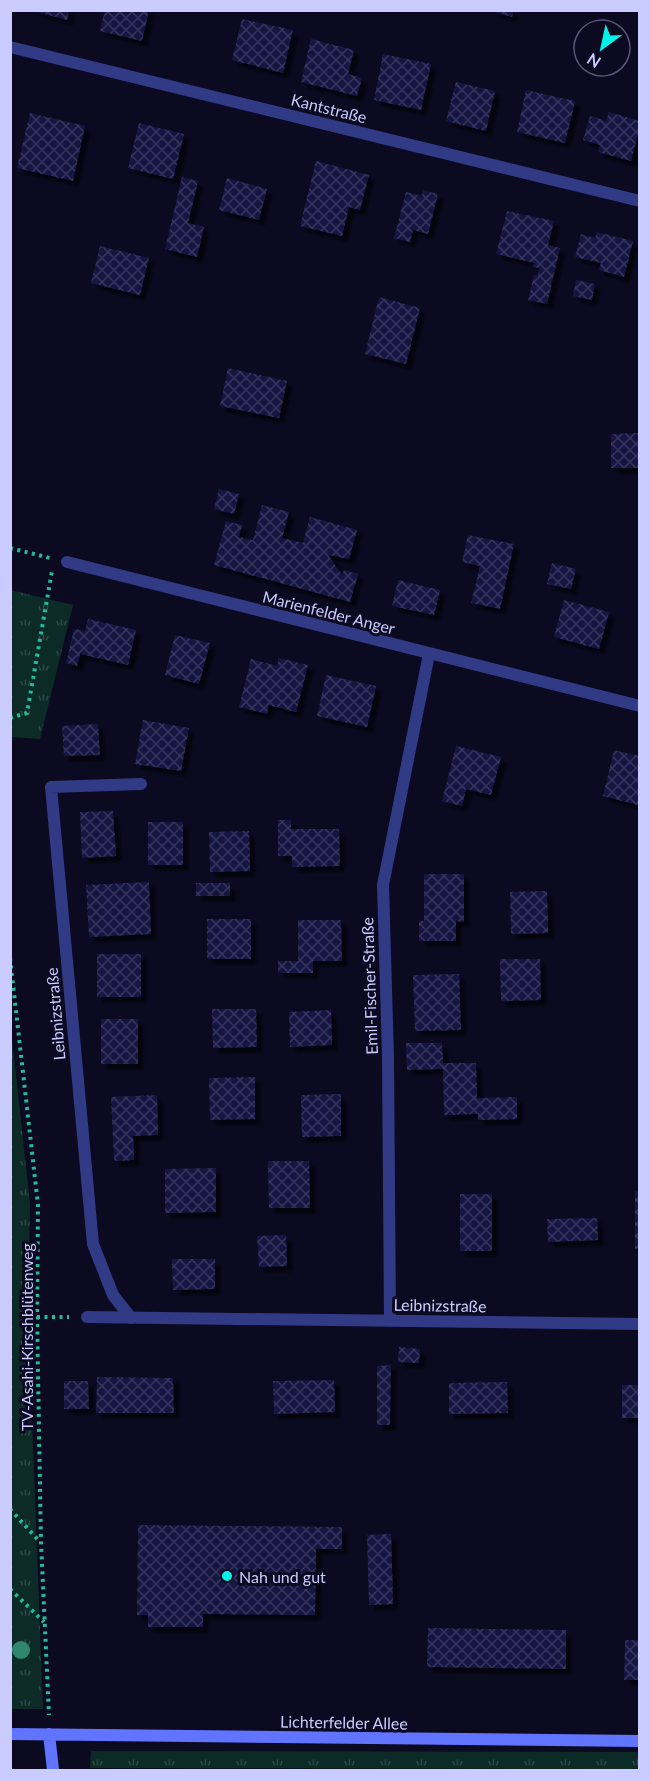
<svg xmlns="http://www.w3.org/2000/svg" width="650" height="1781" viewBox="0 0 650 1781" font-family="Lato,sans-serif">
<defs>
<pattern id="grass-tufts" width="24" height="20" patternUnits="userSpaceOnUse" patternTransform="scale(1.5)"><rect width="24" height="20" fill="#0d2b26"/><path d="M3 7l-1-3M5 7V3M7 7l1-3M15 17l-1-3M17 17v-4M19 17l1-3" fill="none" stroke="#2f4947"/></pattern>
<pattern id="building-cross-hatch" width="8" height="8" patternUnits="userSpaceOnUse" patternTransform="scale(1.5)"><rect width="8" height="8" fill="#171543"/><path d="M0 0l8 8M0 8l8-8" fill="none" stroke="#37365f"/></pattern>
<filter id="shadow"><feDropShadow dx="5.5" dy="5.5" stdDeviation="1.5" flood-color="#0009"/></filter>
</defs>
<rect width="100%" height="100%" fill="#0b0a21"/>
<path fill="url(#grass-tufts)" d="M10 590 73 605 40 739 11 737Z
M11 1029 30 1204 28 1315 43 1709H10Z
M91 1751 639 1752 640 1769 90 1768Z"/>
<path fill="url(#building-cross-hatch)" filter="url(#shadow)" d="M30 10H69L67 20Z
M105 10H149L142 41 100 31Z
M488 10H514L512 17Z
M242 19 293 30 283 73 232 60Z
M311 39 354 50 348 74 362 78 357 96 301 82Z
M383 54 431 64 421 110 374 100Z
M456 82 495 91 486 131 446 121Z
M526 90 575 101 565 143 517 132Z
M609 112 639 121V130L631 161 598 152 600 145 583 140 590 116 606 121Z
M30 113 85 126 73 181 17 168Z
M139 123 184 134 173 179 128 168Z
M316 161 369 175 360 210 349 207 342 236 300 226Z
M182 177 198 181 188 223 204 227 197 257 165 249Z
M227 178 267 189 259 220 219 210Z
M423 190 438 194 428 234 413 230 410 242 394 238 406 192 422 196Z
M507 211 554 221 548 245 560 248 547 304 528 300 534 275 538 276 539 268 533 267 534 263 496 254Z
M597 232 633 241 624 277 599 270 601 263 575 257 581 234 595 238Z
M100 246 149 258 140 295 91 283Z
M576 280 595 284 592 300 573 296Z
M379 297 420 308 406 364 365 354Z
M228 368 287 381 279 418 220 406Z
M639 433V468H611V434Z
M219 489 239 494 234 514 214 509Z
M262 505 289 512 282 538 303 543 310 517 357 530 349 559 328 555 342 575 344 570 358 574 350 602 214 565 226 521 242 525 239 537 253 540Z
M468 535 514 544 500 609 471 603 480 566 462 562Z
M552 563 576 569 571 589 547 584Z
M398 580 440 590 434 615 392 606Z
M564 600 609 612 599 649 554 637Z
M88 619 136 630 128 665 80 654 77 666 66 663 74 629 85 631Z
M175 635 210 643 199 684 165 675Z
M279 658 308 665 296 712 269 705 267 714 239 707 251 659 277 666Z
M326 675 376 686 367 727 317 716Z
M143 720 189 728 181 771 135 764Z
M98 724 100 755 64 756 62 726Z
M456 746 501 757 491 795 466 789 462 806 442 801Z
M614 750 639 756 638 805 603 796Z
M113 811 116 856 82 858 80 812Z
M278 820H291V829H339L340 866 292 867V856H278Z
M148 822H183V865H148Z
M249 831 250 871 210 872 209 832Z
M424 874H464V922L456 921V941H419V921H424Z
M149 882 151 934 89 937 86 885Z
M196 883H230V896H196Z
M547 891 548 933 511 934 510 892Z
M207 919H251V959H207Z
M298 920H341L342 961H313V973H278V961H298Z
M97 954H141V997H97Z
M500 959H540L541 1000 501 1001Z
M459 974 461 1030 415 1031 413 975Z
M212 1009H256L257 1047 213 1048Z
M331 1010 332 1045 290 1047 289 1012Z
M101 1019H138V1064H101Z
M406 1043H442L443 1063H476L477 1098 517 1097V1119L478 1120V1114L444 1115 443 1069 407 1070Z
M255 1077V1119L210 1120 209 1078Z
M341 1094V1136L302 1137 301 1095Z
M157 1095 158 1135 133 1136 134 1160 114 1161 111 1097Z
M268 1161H309L310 1208H269Z
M216 1168V1212L165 1213V1169Z
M635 1191H639V1248L635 1249Z
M460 1194H492V1251H460Z
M597 1218 598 1240 548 1242 547 1219Z
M286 1235 287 1266 259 1267 257 1236Z
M172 1259H215V1289L173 1290Z
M399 1347 420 1349 419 1363 398 1362Z
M391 1365 390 1425H377V1366Z
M97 1377 173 1378 174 1413H96Z
M334 1380 335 1412 274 1414 273 1381Z
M64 1381H88L89 1409H64Z
M507 1382 508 1413 449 1414V1383Z
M622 1385H639V1418H622Z
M138 1525 342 1527V1549H316L315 1615 203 1614V1627H148V1615H137Z
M391 1534 393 1604 369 1605 367 1535Z
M428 1628 566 1630V1669L427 1667Z
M625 1640H639V1680H624Z"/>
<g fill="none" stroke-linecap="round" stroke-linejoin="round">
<path stroke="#21bc9c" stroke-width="4" stroke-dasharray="3 4.5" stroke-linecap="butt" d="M10 548 50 558
M10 718 27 713 52 571
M10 958 38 1205 37 1317 41 1542 49 1715
M37 1317H69
M10 1509 40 1542
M10 1589 44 1622"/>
<path stroke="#313a84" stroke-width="12" d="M131 1318 113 1295 93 1244 51 787 141 784"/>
<path stroke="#313a84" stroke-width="12" d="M10 47 640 201
M67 562 640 706
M87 1317 640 1324
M390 1321 388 1057 383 885 429 654"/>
<path stroke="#6174ff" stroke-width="12" d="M10 1734 640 1741
M49 1734 53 1770"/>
</g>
<circle fill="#2e866d" cx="21" cy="1650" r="9"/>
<circle fill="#00f5e9" stroke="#0b0a21" stroke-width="2" cx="227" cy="1576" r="6"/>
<g text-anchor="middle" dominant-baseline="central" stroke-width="6" stroke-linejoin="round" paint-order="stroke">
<g font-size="16" fill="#caccff" stroke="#0b0a21">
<text transform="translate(329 108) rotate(14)">Kantstraße</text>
<text transform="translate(329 612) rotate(14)">Marienfelder Anger</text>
<text transform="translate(369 986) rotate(-92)">Emil-Fischer-Straße</text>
<text transform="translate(55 1014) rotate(-95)">Leibnizstraße</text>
<text transform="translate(440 1305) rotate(1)">Leibnizstraße</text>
<text transform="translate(26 1337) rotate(-90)">TV-Asahi-Kirschblütenweg</text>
<text transform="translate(344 1722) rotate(1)">Lichterfelder Allee</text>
</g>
<g font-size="16" fill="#caccff" stroke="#0b0a21" text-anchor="start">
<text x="239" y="1576">Nah und gut</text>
</g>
</g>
<rect width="650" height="1781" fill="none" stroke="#caccff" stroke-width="24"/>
<g transform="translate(602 48) rotate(213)"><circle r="28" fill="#0b0a21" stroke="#57587a" stroke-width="1.5"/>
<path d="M0-4.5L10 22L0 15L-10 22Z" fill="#00f5e9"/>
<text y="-9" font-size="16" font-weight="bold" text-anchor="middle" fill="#caccff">N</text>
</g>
</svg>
